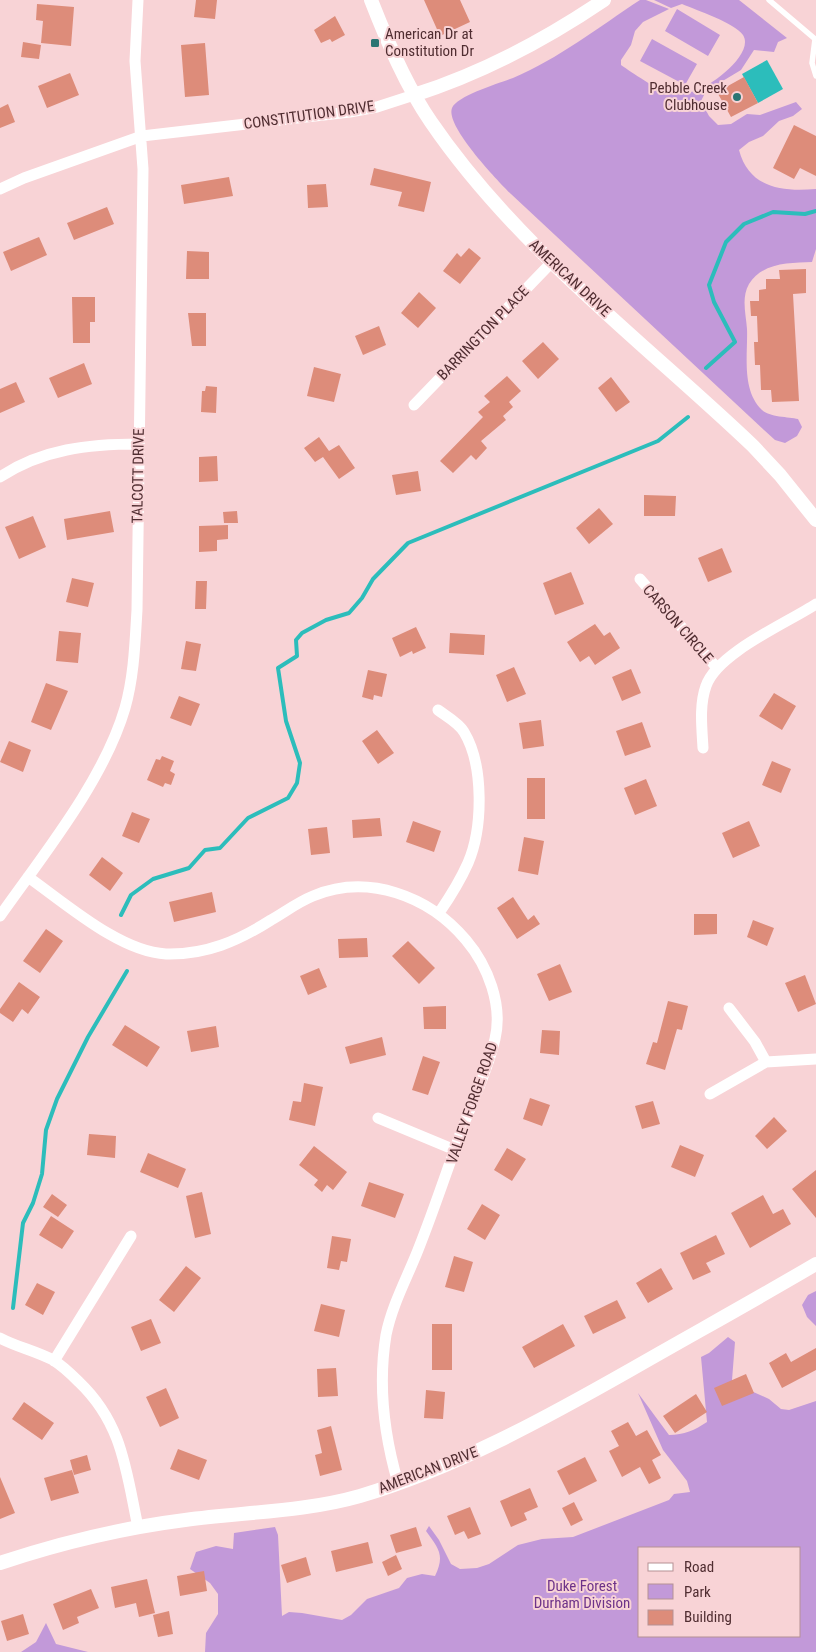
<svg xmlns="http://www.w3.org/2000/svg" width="816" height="1652" viewBox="0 0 816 1652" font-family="'Roboto Condensed',sans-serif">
<rect width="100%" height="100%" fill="#f8d3d6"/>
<path fill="#c299d9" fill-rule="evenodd" d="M640 0H646L669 9 643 22 635 31 631 45 621 60V65C631 72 658 90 668 93 674 94 688 93 695 91 710 87 755 54 743 35 735 23 696 10 682 4L671 8 654 0H739L787 38 778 42 774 52 754 50 741 70 706 91 701 101 709 116 718 125 731 124 747 114 760 115 796 102 802 109 793 116 779 121 763 136 749 142 739 150C749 188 782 192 816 189V249L812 262C790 263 763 262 749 284 741 298 746 314 747 329 748 354 741 390 762 410 769 417 789 417 798 419L802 427 797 436 785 443 775 440 764 430 511 194C498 181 445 126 452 108 457 96 500 83 513 78 558 59 599 27 640 0Z
M677 9 720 35 708 56 665 31Z
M652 39 697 64 685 85 640 61Z
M816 1291V1326L807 1317 802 1305 808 1295Z
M728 1337 735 1342 732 1380 740 1386 769 1399 781 1409 789 1410 816 1401V1652H205L206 1633 218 1614V1594L210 1583 190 1569 196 1552 216 1546 233 1549 234 1533 275 1527 278 1535 282 1616 289 1612 302 1613 342 1620 351 1615 367 1599 399 1588 407 1578 422 1574 435 1576C445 1555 439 1549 426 1531L429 1526 439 1540 451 1564 460 1569 477 1568 489 1564 518 1545 542 1539 573 1537 669 1500 674 1494 690 1492 687 1481 663 1450 638 1393 669 1435C684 1435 695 1430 707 1422L701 1357 709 1353ZM640 1548H800V1636H640Z
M46 1623 56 1644 88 1652H21L36 1642Z"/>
<path fill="#2cbdbb" d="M767 60 783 89 758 103 742 74Z"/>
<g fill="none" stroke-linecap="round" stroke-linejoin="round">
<path stroke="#2cbdbb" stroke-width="4" d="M706 368 735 342 714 302 709 285 726 242 744 224 773 212 805 214 816 211
M121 915 131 895 153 879 189 868 205 850 220 848 248 818 288 798 297 783 300 763 286 721 278 668 297 656 296 640 302 633 326 620 349 613 362 598 373 579 408 543 658 441 688 417
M13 1308 23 1223 33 1203 42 1174 46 1130 57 1099 88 1037 127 971"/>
</g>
<path fill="#dd8c7a" d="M196 0H217L215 19 194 17Z
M424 0H460L470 22 440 36Z
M37 4 74 7 71 46 41 43 43 21 36 20Z
M335 16 345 35 332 42 330 39 321 43 314 30Z
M23 42 41 45 39 59 21 57Z
M205 43 209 95 185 97 181 45Z
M70 73 79 95 47 108 38 86Z
M744 77 758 103 731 117 717 92Z
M8 104 15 122 0 128V108Z
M794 125 816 136V176L800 168 794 179 773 168Z
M374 168 431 182 424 212 398 206 402 192 370 185Z
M229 177 233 196 184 204 181 185Z
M326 184 328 207 308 208 307 185Z
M107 207 114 224 74 240 67 223Z
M39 237 47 255 11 271 3 252Z
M469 248 481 258 460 284 443 271 457 253 461 257Z
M187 251 209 252V279H186Z
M806 269V293L793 294 799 401 772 402 771 390H761L760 365H755L754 342H758L757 316H751L750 301H759V290L766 289V279H780L779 270Z
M419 292 436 308 418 328 401 313Z
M72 297H95V322H90V343H73Z
M188 313H206V346H192Z
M379 326 386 345 363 355 355 336Z
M543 342 559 359 538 379 522 361Z
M84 363 92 384 58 398 49 378Z
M314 367 341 374 334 402 307 396Z
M507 376 521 391 509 402 513 407 503 416 506 420 481 441 487 448 476 460 471 455 453 473 440 461 483 417 478 412 490 402 484 396Z
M611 377 630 402 616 412 598 388Z
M16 382 25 402 0 413V389Z
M206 386 217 387 216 413 201 412 202 391H205Z
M319 437 329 451 339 445 355 468 339 479 323 457 315 462 304 448Z
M217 456 218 481 199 482V457Z
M418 471 421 491 396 495 392 475Z
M644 495 676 496 675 516H644Z
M599 508 613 524 589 544 576 528Z
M110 511 114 532 67 540 64 519Z
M237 511 238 523H224L223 512Z
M33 516 46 547 19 559 5 527Z
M228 525V539L217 540V551L199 552V526Z
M722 548 732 572 708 582 698 558Z
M571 572 584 604 555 615 543 583Z
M72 578 94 583 88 607 66 602Z
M196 581H207L206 609H195Z
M595 624 604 636 610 632 620 648 595 665 589 656 580 662 567 642Z
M416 627 426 648 413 654 412 651 400 657 392 638Z
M59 631 81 633 78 663 56 661Z
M450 633 485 635 484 655 449 653Z
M186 641 201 644 196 671 181 669Z
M514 667 526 694 507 702 496 675Z
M631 669 641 693 622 701 612 677Z
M368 670 387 674 382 697 374 695 373 700 362 697Z
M46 683 68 691 51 730 31 722Z
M774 693 796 706 782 730 759 716Z
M179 696 200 704 191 726 170 718Z
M541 720 544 746 523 749 519 723Z
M642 722 651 747 625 756 616 731Z
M377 730 394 753 378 764 362 741Z
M9 741 31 750 23 772 0 762Z
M162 756 174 761 170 771 175 774 171 785 165 783 163 787 147 780 156 759 160 760Z
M772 761 791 769 781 793 762 785Z
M527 778H545V819H527Z
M646 779 657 806 635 815 624 788Z
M132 812 150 819 139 843 122 836Z
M380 818 382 836 353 838 352 820Z
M413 821 441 831 434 852 406 842Z
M749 821 760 846 733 858 722 833Z
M327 827 330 853 311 855 308 829Z
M524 837 544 841 538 875 518 871Z
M102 857 123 873 110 891 89 875Z
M212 892 216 912 174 922 169 902Z
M513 897 528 920 534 915 540 924 517 939 497 908Z
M694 914H717V934L694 935Z
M753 920 774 928 767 946 747 937Z
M46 929 63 941 40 973 23 961Z
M367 938 368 957 339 958 338 939Z
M408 941 435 968 419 984 392 956Z
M560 964 572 992 549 1001 537 974Z
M319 968 327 987 308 995 300 976Z
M805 975 816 1004 798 1012 785 983Z
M19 982 40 997 28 1014 22 1009 13 1022 0 1013V1009Z
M668 1001 688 1006 682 1030 677 1029 665 1070 646 1064 653 1042 657 1043Z
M446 1006V1029H424L423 1007Z
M125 1025 160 1047 147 1067 112 1045Z
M216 1026 219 1047 191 1052 187 1031Z
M542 1030 560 1031 559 1055 540 1053Z
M382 1037 386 1055 350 1064 345 1047Z
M423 1056 440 1062 428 1095 412 1090Z
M304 1083 323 1087 315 1126 289 1120 293 1101 301 1102Z
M530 1098 550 1105 542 1126 523 1119Z
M653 1101 660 1124 642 1129 635 1106Z
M774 1117 787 1131 767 1149 755 1136Z
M89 1134 116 1136 115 1158 87 1155Z
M680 1145 704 1155 695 1177 671 1167Z
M314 1146 347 1172 333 1190 327 1185 322 1192 314 1185 318 1180 299 1165Z
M507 1148 526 1159 512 1181 494 1170Z
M148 1153 186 1169 178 1188 140 1172Z
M816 1170V1218L792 1189Z
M369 1182 404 1194 395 1218 361 1206Z
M202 1192 211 1234 195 1238 186 1196Z
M52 1194 67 1205 58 1217 43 1207Z
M763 1195 773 1214 783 1209 791 1224 750 1248 731 1213Z
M482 1204 500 1215 485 1240 467 1229Z
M51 1216 74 1231 62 1249 39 1235Z
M716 1235 725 1254 706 1263 711 1272 693 1280 680 1253Z
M332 1236 351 1239 347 1262 341 1261 339 1270 327 1268Z
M454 1256 473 1262 464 1292 445 1287Z
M186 1266 201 1278 174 1312 159 1300Z
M661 1268 673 1289 648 1303 636 1283Z
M37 1283 55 1292 43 1315 25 1305Z
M617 1300 626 1318 593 1334 584 1316Z
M321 1304 345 1310 339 1337 314 1331Z
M151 1319 161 1343 141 1351 131 1327Z
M432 1324H452V1370H432Z
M563 1324 575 1346 534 1368 522 1347Z
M816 1348V1370L782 1388 769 1363 786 1353 791 1362Z
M336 1368 338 1396 318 1397 317 1369Z
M746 1374 754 1393 722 1406 714 1388Z
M166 1388 179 1418 160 1427 146 1397Z
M426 1390 445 1392 443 1419 424 1418Z
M696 1394 707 1412 675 1433 663 1416Z
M24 1402 54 1423 42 1440 12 1419Z
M628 1422 636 1436 647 1430 661 1455 652 1460 661 1478 649 1484 640 1467 622 1477 609 1451 619 1446 611 1431Z
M331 1426 342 1470 320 1476 315 1455 322 1453 317 1430Z
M178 1449 207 1460 199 1480 170 1469Z
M87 1455 91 1470 74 1475 70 1460Z
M585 1457 597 1481 569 1495 557 1471Z
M72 1470 79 1493 51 1501 44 1478Z
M0 1477 15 1513 0 1519Z
M530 1488 538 1507 524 1513 527 1520 511 1527 500 1501Z
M574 1502 583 1520 571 1526 562 1508Z
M470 1507 481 1534 468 1539 464 1531 455 1535 447 1516Z
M416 1527 422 1546 396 1553 390 1535Z
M368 1542 373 1563 336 1572 331 1551Z
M396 1555 402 1569 388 1576 382 1562Z
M306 1557 311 1575 287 1583 281 1565Z
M204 1571 207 1591 180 1596 177 1576Z
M147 1579 155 1613 139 1617 136 1603 115 1608 111 1587Z
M91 1589 99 1608 77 1617 79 1623 63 1630 53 1604Z
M169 1611 173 1634 158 1637 153 1615Z
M23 1614 29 1634 7 1641 1 1621Z"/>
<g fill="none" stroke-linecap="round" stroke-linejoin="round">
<path stroke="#fff" stroke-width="5.5" d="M769 0 815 39
M815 39 812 63 816 76"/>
<path stroke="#fff" stroke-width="11" d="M0 189 24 178 142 136 350 112 377 107 414 95
M414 405 552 262
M0 477C42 449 89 444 139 444
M640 579 717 668
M438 710C446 716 459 723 464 732 484 765 483 828 468 863 460 881 450 897 439 913
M703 748C702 729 699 705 706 686 717 653 787 623 816 604
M28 877C65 903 120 952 166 954 206 955 238 941 271 920 285 912 298 902 313 896 368 873 429 896 466 940 488 966 503 1005 495 1039 488 1070 473 1100 462 1129 447 1170 434 1210 418 1250 407 1278 392 1305 386 1335 378 1384 384 1435 398 1483
M0 916C43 855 104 780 125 708 134 676 135 643 137 610L143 169 135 61 138 0
M729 1008 755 1042 766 1062
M710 1094 766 1062 816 1059
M378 1118 455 1150
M0 1338C17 1347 36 1351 53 1360 63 1366 71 1374 79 1382 123 1424 126 1471 138 1527
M54 1361 131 1236"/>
<path stroke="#fff" stroke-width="14" d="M371 0C387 41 406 86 431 122 517 248 644 342 753 446L780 475 816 520
M414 95C483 73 545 40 604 0
M0 1563C60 1543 122 1528 185 1520 243 1512 304 1512 360 1496 457 1467 544 1419 632 1369 693 1334 755 1300 816 1264"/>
</g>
<g fill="#2b7573" stroke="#f8d3d6" stroke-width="2">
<rect x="370" y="38" width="10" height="10" rx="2.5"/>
<circle cx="737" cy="97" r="5"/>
</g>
<g text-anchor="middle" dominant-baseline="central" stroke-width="4" stroke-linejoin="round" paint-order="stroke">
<g font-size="15" fill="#502d31" stroke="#f8d3d6" text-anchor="start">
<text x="385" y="34">American Dr at<tspan x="385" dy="17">Constitution Dr</tspan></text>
<text x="727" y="88" text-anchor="end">Pebble Creek<tspan x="727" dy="17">Clubhouse</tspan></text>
</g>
<g font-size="15" fill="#502d31" stroke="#f8d3d6">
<text transform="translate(309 115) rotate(-8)">CONSTITUTION DRIVE</text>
<text transform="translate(570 278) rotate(43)">AMERICAN DRIVE</text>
<text transform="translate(483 333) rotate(-46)">BARRINGTON PLACE</text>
<text transform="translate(138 476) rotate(-89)">TALCOTT DRIVE</text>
<text transform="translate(678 624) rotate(49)">CARSON CIRCLE</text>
<text transform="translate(472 1103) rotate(-71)">VALLEY FORGE ROAD</text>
<text transform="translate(428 1470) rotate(-21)">AMERICAN DRIVE</text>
</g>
<g font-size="15" fill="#6d3289" stroke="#f8d3d6">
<text x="582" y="1586">Duke Forest<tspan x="582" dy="17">Durham Division</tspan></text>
</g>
</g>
<rect x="638" y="1547" width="162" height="90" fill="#f8d3d6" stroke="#b59194"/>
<rect x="648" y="1563" width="25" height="8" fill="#ffffff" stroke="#b59194"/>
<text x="684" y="1572" font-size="15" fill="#502d31">Road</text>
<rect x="648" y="1584" width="25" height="15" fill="#c299d9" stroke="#b59194"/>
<text x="684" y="1597" font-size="15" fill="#502d31">Park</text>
<rect x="648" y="1610" width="25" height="15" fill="#dd8c7a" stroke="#b59194"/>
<text x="684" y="1622" font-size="15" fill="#502d31">Building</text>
</svg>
